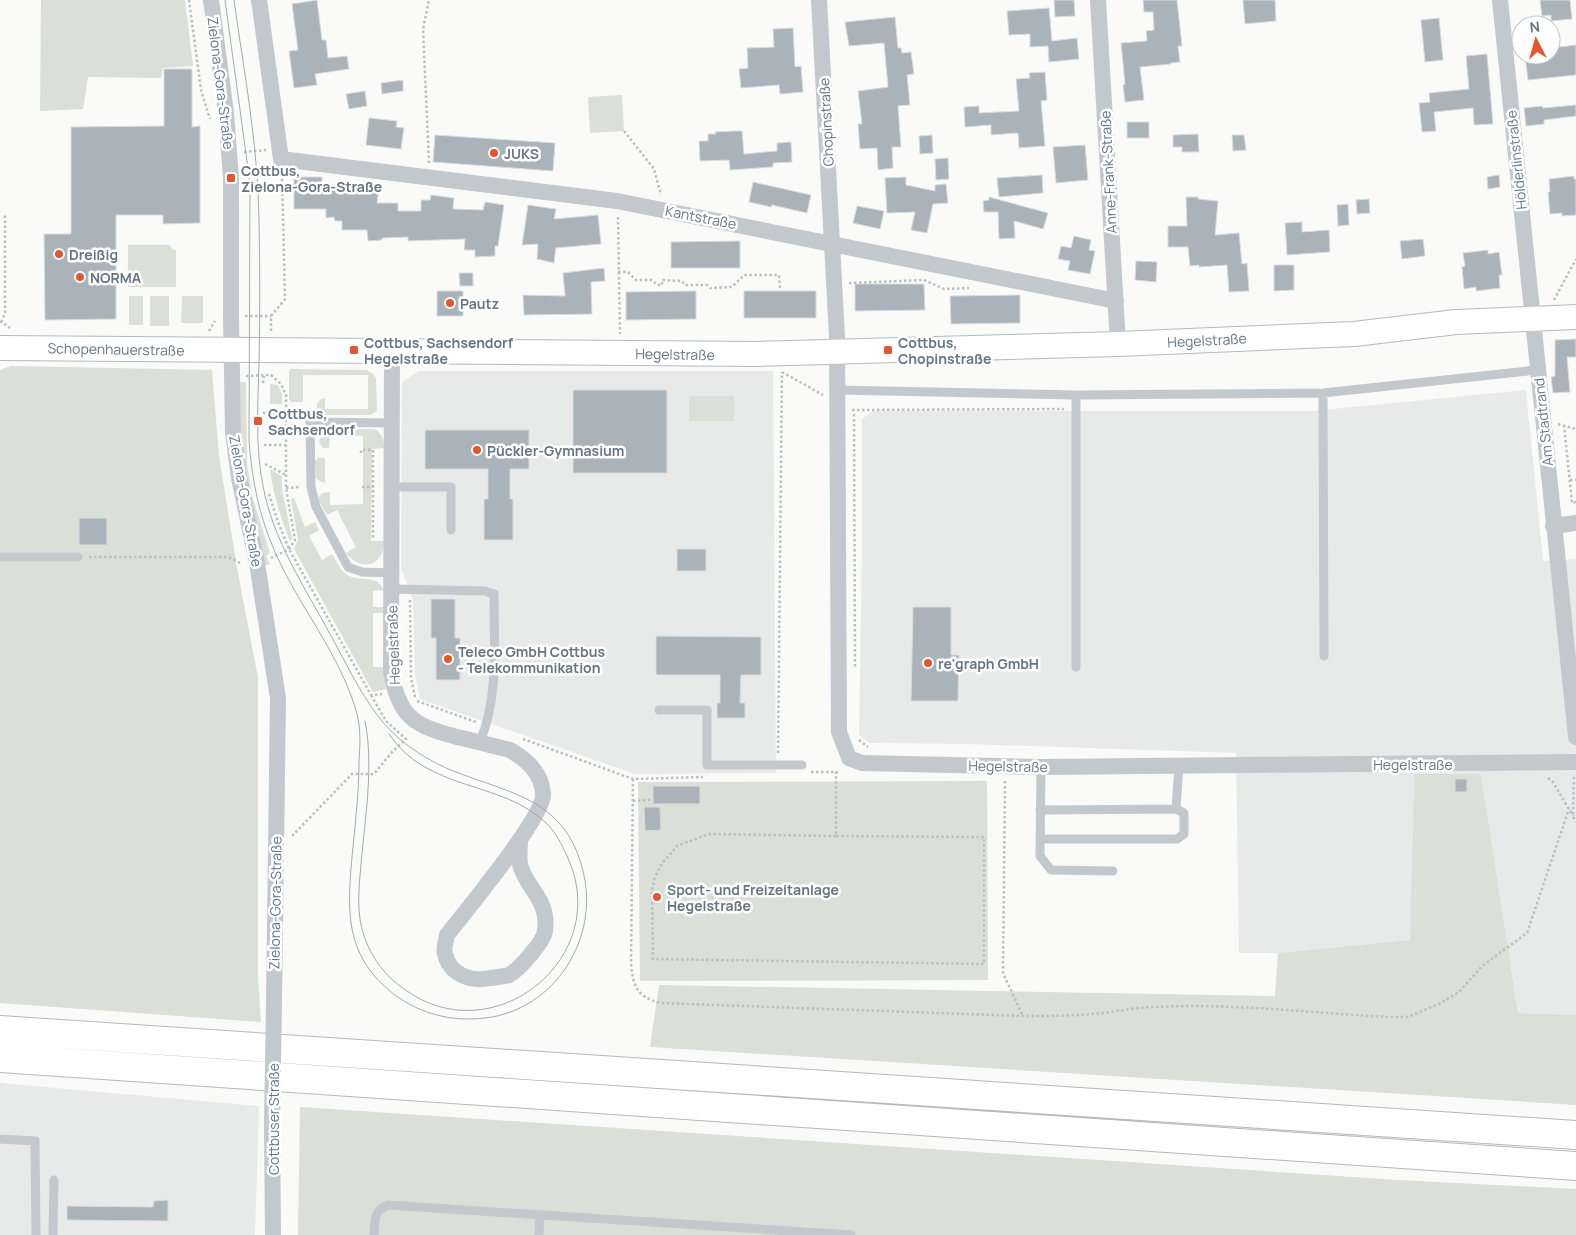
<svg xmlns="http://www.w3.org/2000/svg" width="1576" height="1235" viewBox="0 0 1576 1235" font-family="Manrope,sans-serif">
<rect width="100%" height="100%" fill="#fafaf8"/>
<path fill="#e8e9e9" d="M419 371H773L776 773 635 774 420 699 415 675 413 600 401 568 402 382Z
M1526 390 1543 561 1576 559V1015L1518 1013 1481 774 1414 775 1410 940 1278 953H1239L1236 753 969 744 869 743 859 735 862 544V419L873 411H1312Z
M0 1083 259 1106 255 1235H0Z"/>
<path fill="#dadfd7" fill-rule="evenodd" d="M41 0H185L193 66 163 68 161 78 88 77 83 109 40 111Z
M622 95 624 131 590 133 588 97Z
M128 245H170L173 250H176V287H128Z
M129 296H143V325H129Z
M150 296H169V326H150Z
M182 296H203V323H181Z
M11 366 212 370 219 456 237 568 258 678V976L261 1022 0 1003V371L2 369Z
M291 369 366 370 372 373 376 378 377 411 371 415H324L317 408C316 402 319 400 325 398V409H368V375H303V402H291L289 399V371Z
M239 382H246L247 464 253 499 270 553 266 556 270 564 263 566 246 477 241 436Z
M270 384 278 385 282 395V404H270Z
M689 396H734V421H689Z
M331 429H374C382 433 384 439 384 448L372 449 371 541H384C384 567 361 572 346 553L356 547 337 510 327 515 319 501V496L323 493 330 492V505L363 504V436L330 435 329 448H323L319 442C321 435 324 431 331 429Z
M318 458H325V483L321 482 316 478 315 461Z
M270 469 282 476V489L292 539 290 542C281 518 273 495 270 469Z
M294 498 305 527 315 522 319 530 309 536 322 560 332 554C336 560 340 570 346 574 360 584 375 572 384 590L373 591V607H384V613H373V667H384L386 689 373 692 294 549 298 540 291 499Z
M1414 774H1481L1518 1013 1576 1015V1105L650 1047 659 985 1275 996 1278 953 1410 940Z
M987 781 988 980 640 981 638 782ZM652 807 661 830H645L644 808Z
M300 1107 1398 1180 1576 1189V1235H298Z"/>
<path fill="#aab3b9" stroke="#dcdcda" d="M317 0 322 40H326L328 58 347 56 349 69 315 74 317 85 294 88 289 51 298 50 292 4Z
M1054 0H1074L1075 16 1055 17Z
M1143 0H1177L1182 46H1178L1180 62 1171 63V64L1140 67 1144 100 1125 102 1123 85 1125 84 1121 43 1147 41 1146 31 1154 30 1153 12H1144Z
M1243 0H1275L1276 21 1245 24Z
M1540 0H1570L1572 19 1551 21V15L1542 16Z
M1049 8 1052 41 1077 38 1079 59 1049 62 1048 46 1030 47V34L1009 35 1007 11Z
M895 17 898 48H901L902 53 911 52 914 74 907 75 910 105 898 106 901 147H892L893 168 878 170 877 148 860 149 858 124H862L858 91 888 87 884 43 849 46 845 22Z
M1439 18 1443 60 1425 62 1421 20Z
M793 28 795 67 801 66 803 92 780 94 779 85 741 88 739 69 748 68 747 48 774 47 773 29Z
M1576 45V75L1528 80 1525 55H1551V48Z
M1487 54 1493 124 1474 125 1473 108 1434 112 1436 131 1422 132 1419 103 1430 102 1429 93 1469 89 1466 56Z
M164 69H192V127L200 126V223L163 224V215H116V319L45 320 44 234H71V127L164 126Z
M1045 72 1047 100 1041 101 1045 146 1019 148 1018 133 991 135V125L965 127 964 107 979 106V113L1019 111 1016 79 1030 78 1029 73Z
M403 80V91L382 94 381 83Z
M365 91 367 106 349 109 346 94Z
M1576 105V116L1544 120V124L1526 126 1524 108 1542 106 1543 108Z
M369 118 397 121 396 127 404 128 401 149 366 145Z
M1127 122H1149V138H1127Z
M736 131H742L744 154 777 151V143L791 142 792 162 773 163V167L730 170 729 160 700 161 699 141H708V134H716L715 132Z
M1198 134 1199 152H1182V147H1173V135Z
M435 135 555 143 553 171 433 162Z
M932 135 933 153 920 154 919 136Z
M1232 135H1244L1246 150 1233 151Z
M1085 145 1088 180 1056 183 1053 147Z
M948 158 949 179 936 180 935 159Z
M1042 175 1043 193 999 197 997 178Z
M1499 175 1500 187 1488 189 1487 177Z
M1574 176V179H1576V215L1562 216V213L1550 214 1548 192H1550L1549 179Z
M294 177H322V185L346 184 379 189 377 203H398V211H421V200H430L431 195 454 198 453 209 483 210 485 202 504 205 498 246H495V256L475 257V250H464L465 239 408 241V237L382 238V240L368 241 367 230H342V221H335L334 217 326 218V209H294Z
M906 177V185L935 191V185L946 184 948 203 933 204 927 233 911 230 915 212 887 213 885 178Z
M753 182 811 195 807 213 772 205 771 207 749 202Z
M989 197 1048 213 1043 229 1014 221 1015 238 999 239 998 212H984L983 201 989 200Z
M1186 197H1198V199L1218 201 1215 235 1239 233 1242 264 1247 263 1249 291 1229 292 1227 265 1199 267V265L1190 266 1188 247H1168V226H1187Z
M1369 199 1370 213 1357 214 1356 200Z
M1348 204 1349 225 1338 226 1337 205Z
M528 205 556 209 554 219 598 215 601 244 556 248 554 263 537 259 538 244 522 245Z
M857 206 884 211 880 229 853 223Z
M1302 222V232L1329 230 1330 252 1287 255 1285 223Z
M1074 236 1091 240 1089 250 1095 251 1090 274 1068 270 1070 261 1058 259 1061 246 1071 248Z
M1423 239 1425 256 1402 259 1400 241Z
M740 241V268H671V242Z
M1488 250V254L1499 252 1502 275H1499L1500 288 1476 291V287L1464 289 1462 267 1465 266 1463 253Z
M1136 261 1157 262 1156 282 1135 280Z
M1274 265H1294V290L1274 291Z
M604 268 605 281 591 282 592 314 524 315 523 295 565 296 563 273Z
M459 273H473V286H460Z
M855 284H924L925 310 855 311Z
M437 291H463V316H437Z
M696 291V319L626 320V292Z
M744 291H816V318H744Z
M1020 295V323L951 324 950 296Z
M1576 339V357H1567L1570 392 1553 393 1551 377 1555 376V340Z
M573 390H667V473H573Z
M425 430H529V469H510V499H513V540H484V499H488V469H425Z
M79 518H107V545H79Z
M677 549H706V571H677Z
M431 599H455V638H460V680H436V638H431Z
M913 607H951V655H959L958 701H911Z
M656 636 761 637V675H741L740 703H745V718H717V703H720V675H656Z
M1455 779H1467V792H1455Z
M653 786H700V804H653Z
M644 807H660L661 830 645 831Z
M168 1200V1221L67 1220V1206L153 1207 154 1201Z"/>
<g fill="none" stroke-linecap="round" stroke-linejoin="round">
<g stroke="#b3babf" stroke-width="26">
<path id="secondary" d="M0 348 757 354 1118 344 1354 334 1456 322 1576 317"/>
</g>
<g stroke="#b4b9bd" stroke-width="30">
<path id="highway" d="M0 1030 1576 1135
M0 1058 1576 1166"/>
</g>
<path stroke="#bbbfc2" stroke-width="2.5" stroke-dasharray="2.5 2.5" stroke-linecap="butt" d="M189 0 201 90 210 119
M624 131 654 169 661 195
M244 152 266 150
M429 163 423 29 429 0
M618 217 620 334
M618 272H628L636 280H652L657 285H662V280L682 281 685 285H707L710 288 732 287 744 275H779L780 290
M849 283 924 280 944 289 969 288
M1554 300 1576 259
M245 316H271
M0 321 10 328
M1 322 5 314V213
M209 331 215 321
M271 331V316L285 299 282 174
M782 372 823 395
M246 376 271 375 281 384 286 395V488L295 540 289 549 271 558
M263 383 264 375
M852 410 1064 409
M263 413 301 414V415
M854 414 855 668
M1558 424 1576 429
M1564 425 1572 503 1576 502
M264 445H285
M361 453V450H373V540
M265 464 286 475
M1570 480H1576
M362 487H373
M286 488 300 487
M269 494 278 522 289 549 371 695 382 694
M89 557H228L242 564
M410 600 411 678 415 697
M417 701 476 722
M523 739 633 779 703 777
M859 740 868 747
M778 753 782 372
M811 772H838
M1574 777 1573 816 1576 822
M1548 778 1553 782 1573 816
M633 779 631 963C633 986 636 996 660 1003L1023 1016C1049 1016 1076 1016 1102 1013 1120 1011 1138 1007 1155 1007 1233 1003 1311 1013 1388 1017H1408L1441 1003 1459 992 1482 966 1527 933 1569 809
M1005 781 1003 973 1023 1016
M633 801 650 800
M292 836 352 774H374L392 752 406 739 386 721 371 695
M836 836 709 834 677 846 661 865 655 877 652 890 653 959 984 964V837L836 836V772"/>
<path stroke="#c3c8cc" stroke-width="9" d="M837 390 1076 395 1323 393 1537 370
M1323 393 1324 656
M1076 395V667
M391 487H451V530
M0 557H78
M391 573 362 572 348 567 316 507 311 487 310 422 391 423
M391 589 485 591 494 594C494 644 499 696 480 742
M659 710H707V765H802
M1041 767 1040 856 1051 870 1113 871
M1176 809 1179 765
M1040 839H1177L1184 834V813L1176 809 1040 810
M0 1139 35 1141 36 1235
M53 1235 54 1180
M374 1235C375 1221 373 1211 388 1205L851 1235
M539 1235 540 1215"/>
<path stroke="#c3c8cc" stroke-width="16" d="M211 0 226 113 231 178V316L233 432 239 478 257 563 278 698 274 1002
M259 0 281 159 617 201 1116 301
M819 0 837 337 839 732 849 758 862 763 1041 767 1576 762
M1098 0 1118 344
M1500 0 1576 737
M392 351 391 672C399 718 415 726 457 737 475 741 493 746 510 750 527 760 542 773 543 794 545 816 464 913 447 935 446 941 443 949 445 954 450 975 471 982 490 978 496 977 504 977 509 975 519 970 544 941 545 931 549 901 530 892 521 868 518 860 520 849 520 841
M1553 526 1576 523
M272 1125 273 1235"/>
<use href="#secondary" stroke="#fff" stroke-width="24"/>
<use href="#highway" stroke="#fff" stroke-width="28"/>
<path stroke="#a2aab0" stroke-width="1" d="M225 0 250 183 249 441C252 480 259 516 275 552 299 607 341 655 357 714 361 730 360 745 359 761 359 793 355 825 352 857 347 913 345 957 395 995 421 1014 452 1022 485 1018 555 1010 600 938 583 871 565 796 505 793 446 768 420 756 395 739 378 716 359 691 345 661 330 634 304 586 273 540 263 486 255 446 258 403 259 362 260 314 260 266 259 219 258 145 244 72 234 0
M365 721C374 766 365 818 361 864 359 888 356 913 364 936 371 957 385 976 404 989 493 1055 615 957 567 856 562 845 555 831 546 823 502 780 427 792 389 734"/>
<path stroke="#c3c8cc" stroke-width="16" d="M272 1125 274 1002"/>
</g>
<g fill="#e4572e" stroke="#fff" stroke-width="2">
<circle cx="494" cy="153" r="5"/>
<rect x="226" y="173" width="10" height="10" rx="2.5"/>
<circle cx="59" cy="254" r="5"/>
<circle cx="80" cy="277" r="5"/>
<circle cx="450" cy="303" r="5"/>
<rect x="349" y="345" width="10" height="10" rx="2.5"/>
<rect x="883" y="345" width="10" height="10" rx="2.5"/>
<rect x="253" y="416" width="10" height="10" rx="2.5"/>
<circle cx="477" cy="450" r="5"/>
<circle cx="448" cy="659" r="5"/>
<circle cx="928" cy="663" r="5"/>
<circle cx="657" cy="897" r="5"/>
</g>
<g text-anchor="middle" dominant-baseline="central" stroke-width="5" stroke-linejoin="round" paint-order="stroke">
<g font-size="14" fill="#657683" stroke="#fff">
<text transform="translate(221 83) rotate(83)">Zielona-Gora-Straße</text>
<text transform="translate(826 122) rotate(-93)">Chopinstraße</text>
<text transform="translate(1516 160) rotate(-96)">Hölderlinstraße</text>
<text transform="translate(1108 172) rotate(-93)">Anne-Frank-Straße</text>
<text transform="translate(701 217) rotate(11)">Kantstraße</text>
<text transform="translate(1207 340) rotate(-3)">Hegelstraße</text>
<text transform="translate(116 349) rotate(1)">Schopenhauerstraße</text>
<text transform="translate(675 354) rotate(1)">Hegelstraße</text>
<text transform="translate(1543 422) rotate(-96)">Am Stadtrand</text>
<text transform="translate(246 501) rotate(80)">Zielona-Gora-Straße</text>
<text transform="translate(393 645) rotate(-92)">Hegelstraße</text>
<text x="1413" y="764">Hegelstraße</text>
<text transform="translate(1008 766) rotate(1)">Hegelstraße</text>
<text transform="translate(275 903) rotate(-89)">Zielona-Gora-Straße</text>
<text transform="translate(273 1119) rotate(-90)">Cottbuser Straße</text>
</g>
<g font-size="14" font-weight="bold" fill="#657683" stroke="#fff" text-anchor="start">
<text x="504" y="153">JUKS</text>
<text x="241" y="170">Cottbus,<tspan x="241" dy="16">Zielona-Gora-Straße</tspan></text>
<text x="69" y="254">Dreißig</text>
<text x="90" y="277">NORMA</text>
<text x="460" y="303">Pautz</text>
<text x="364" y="342">Cottbus, Sachsendorf<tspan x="364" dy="16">Hegelstraße</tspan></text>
<text x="898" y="342">Cottbus,<tspan x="898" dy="16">Chopinstraße</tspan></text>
<text x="268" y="413">Cottbus,<tspan x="268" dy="16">Sachsendorf</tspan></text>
<text x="487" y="450">Pückler-Gymnasium</text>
<text x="458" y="651">Teleco GmbH Cottbus<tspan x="458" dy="16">- Telekommunikation</tspan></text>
<text x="938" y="663">re'graph GmbH</text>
<text x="667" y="889">Sport- und Freizeitanlage<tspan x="667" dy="16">Hegelstraße</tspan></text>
</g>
</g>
<g transform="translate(1536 40) rotate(354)"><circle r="24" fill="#ffffff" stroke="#c1c8cd"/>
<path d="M0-4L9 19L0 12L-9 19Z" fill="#e4572e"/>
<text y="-8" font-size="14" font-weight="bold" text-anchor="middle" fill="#657683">N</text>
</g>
</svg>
